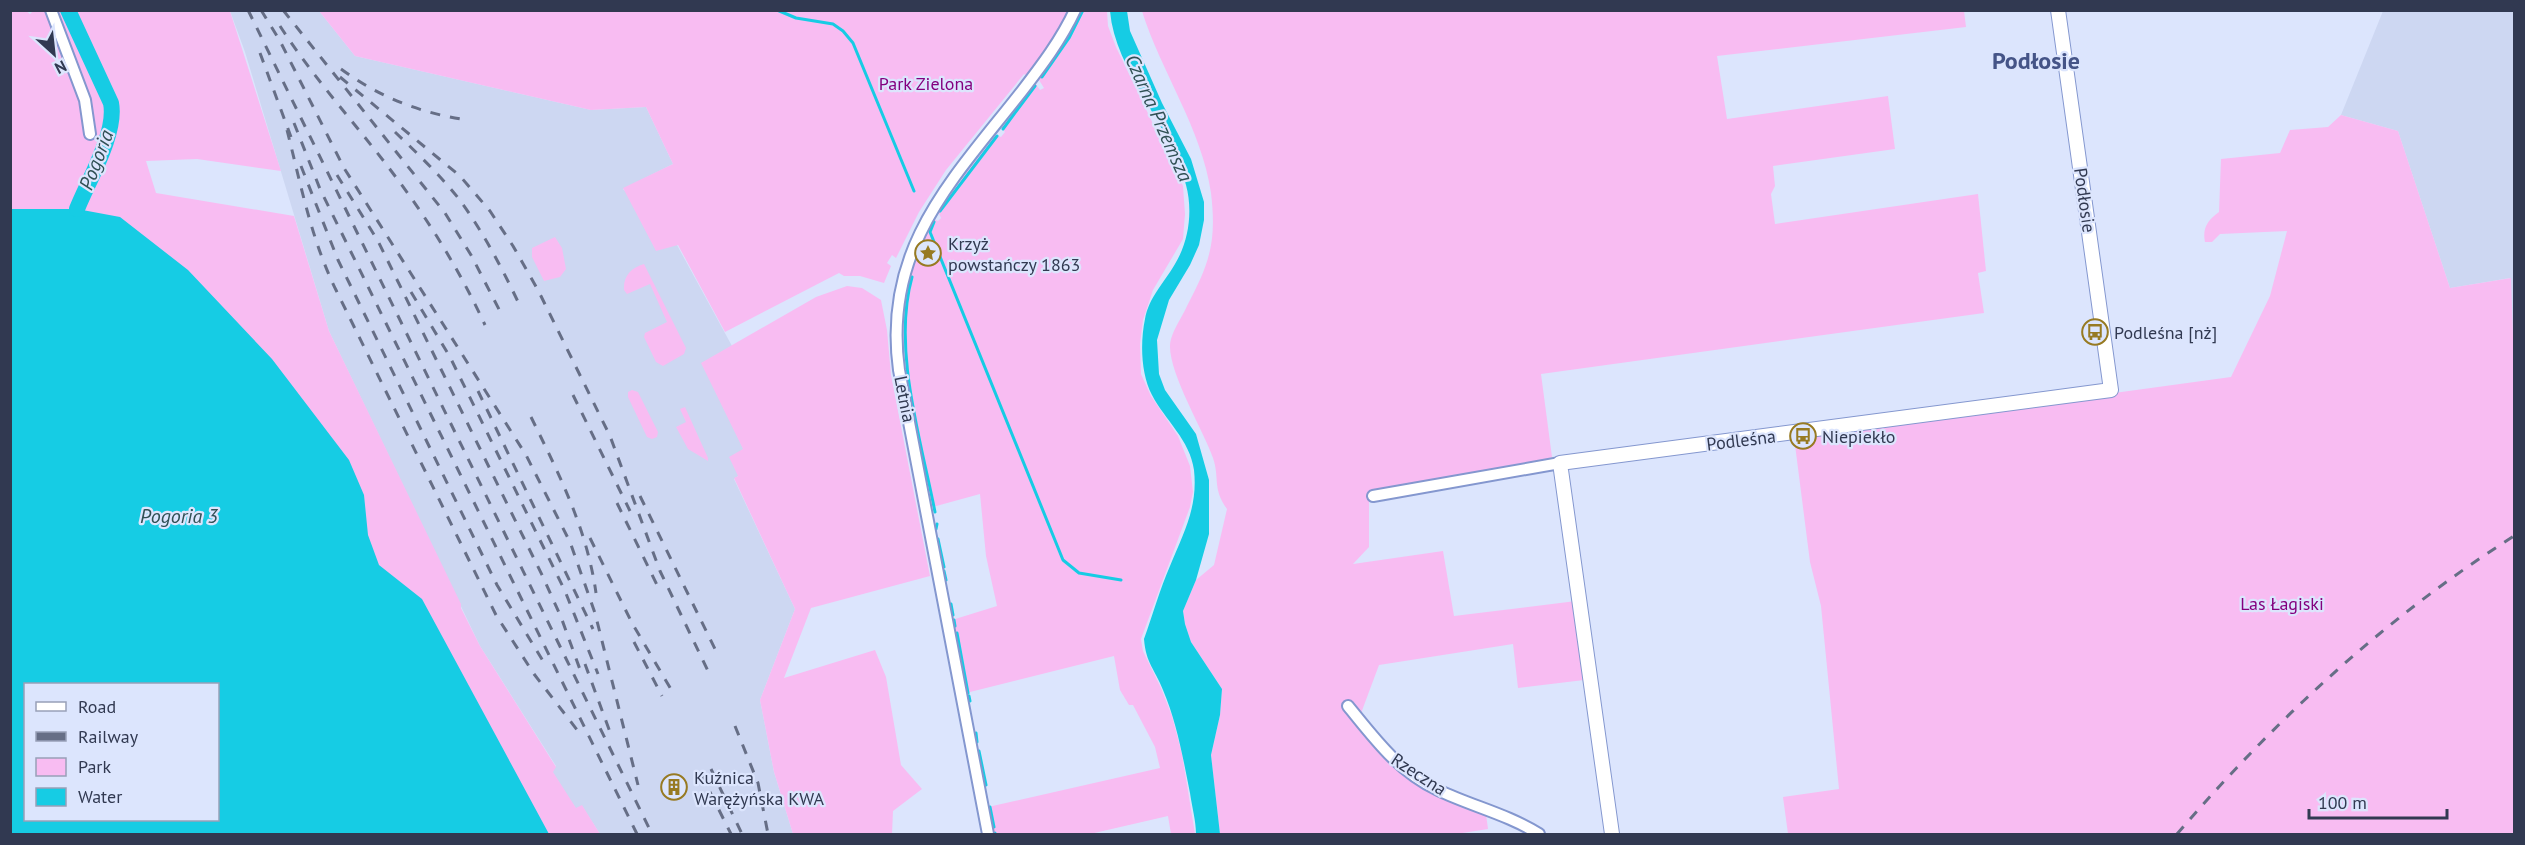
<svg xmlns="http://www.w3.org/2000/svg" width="2525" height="845" viewBox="0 0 2525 845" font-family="'PT Sans',sans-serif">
<rect width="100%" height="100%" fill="#dce5fd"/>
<path fill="#cdd7f2" d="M230 11H319L355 56 591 110 646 107 673 164 623 189 677 245 732 346 702 363 744 450 738 476 734 479 795 609 760 700 774 772 793 834H600L582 806 576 809 552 772 556 766 480 646 329 331 245 52Z
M2383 11H2514V365L2510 278 2450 288 2398 131 2341 115Z"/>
<path fill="#f8bcf2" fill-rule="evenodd" d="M10 11H26L30 14 33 11H47L80 99 83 128H93L55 11H230L281 171 197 159 146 161 156 193 294 216 329 331 461 604V608L480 646 556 767 553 772 576 808 582 805 600 834H11ZM26 684H218V820H26Z
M319 11H1107L1108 26 1116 47 1183 186 1185 214 1183 239 1153 290 1143 320 1140 344 1141 374 1151 396 1178 436 1190 466 1193 492 1190 507 1141 639 1143 651 1161 688 1172 716 1182 754 1195 834H1171L1168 816 1090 834H993L988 807 1160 768 1155 747 1133 705H1129L1120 690 1114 656 966 693 952 620 997 606 986 556 980 494 929 508 902 357 901 321 909 275H911L919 251 928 254 929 253 920 249 932 218 938 221 941 218 937 209 994 134 1001 137 1005 132 1000 126 1035 83 1040 90 1044 88 1039 80 1036 82 1024 74 946 170 919 212 896 258 892 255 887 263 891 266 884 283 860 276H844L839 273 725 332 678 245 656 251 623 188 673 164 646 107 591 110 355 56Z
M1142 11H1964L1966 27 1717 56 1727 119 1888 96 1895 149 1773 166 1775 186 1771 194 1775 224 1978 194 1986 271 1978 273 1984 313 1541 374 1552 457 1529 465 1369 492V547L1353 564 1443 551 1454 616 1576 601 1584 680 1518 688 1513 644 1379 665 1357 724 1381 756 1416 780 1486 814 1488 829 1456 834H1220L1211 755 1220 715 1222 689 1191 642 1185 624 1183 611 1196 580 1214 565 1227 509C1212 488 1220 479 1213 458 1204 431 1163 364 1171 339 1174 328 1182 317 1187 306 1209 264 1217 243 1211 193 1202 129 1161 72 1142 11Z
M2341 115 2398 131 2450 288 2511 278 2514 365V834H1788L1783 797 1839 789 1821 606 1810 562 1794 437 2231 377 2270 296 2287 231 2220 234 2212 242H2205C2202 228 2208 220 2219 212L2221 159 2280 153 2290 130 2328 127Z
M555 237 562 248 566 269 560 277 544 281 532 257V248Z
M644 264 686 348 684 354 663 366 656 362 644 337 645 333 667 322 650 284 627 294 624 290C623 276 631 268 644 264Z
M847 286 862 288 881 300 887 330 891 375 930 576 811 608 784 678 875 650 886 677 901 765 922 789 893 811 892 834H793L774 772 760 700 795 609 734 478 738 476 729 457 743 449 701 363 816 297Z
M632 390 638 392 658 432 657 437 652 439 647 437 628 397V392Z
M685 407 708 458V461L688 449 676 427 686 422 680 409Z"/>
<path fill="#16cce4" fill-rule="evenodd" d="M1110 11H1127L1130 31 1162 103 1191 159 1204 202V220L1199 245 1190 265 1169 300 1157 340 1159 374 1165 390 1196 434 1209 480V534L1196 580 1183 611 1185 624 1191 642 1222 689 1220 715 1211 755 1220 834H1196C1196 821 1192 807 1190 793 1183 758 1177 723 1163 690 1155 669 1146 664 1144 639 1153 614 1160 589 1170 566 1184 532 1198 507 1194 470 1190 440 1165 420 1152 395 1141 374 1140 343 1145 319 1149 297 1164 283 1175 264 1189 241 1193 211 1186 185 1171 126 1115 71 1110 11Z
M11 209H77L120 217 188 270 272 359 349 460 364 495 368 535 379 565 422 599 549 834H11ZM26 684H218V820H26Z"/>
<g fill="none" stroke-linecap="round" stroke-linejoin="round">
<path stroke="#16cce4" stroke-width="3" d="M777 10 796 18 833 24 843 31 853 43 914 191
M1042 77 1069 38 1083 10
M1003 129 1035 86
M940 211 997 136
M934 222 930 232 1063 560 1079 573 1121 580
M912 277C892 349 921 440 935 512
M936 529 937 524
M938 539 944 567
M944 571 946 580
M951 604 953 615
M954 620 955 626
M957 633 968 693
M969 696 970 701
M976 733 977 742
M979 751 986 785
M990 807 994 827
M995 833V834"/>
<path stroke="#16cce4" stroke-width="16" d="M68 10 111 103C117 133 88 181 77 209"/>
<g stroke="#8497cf" stroke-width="14">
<path id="minor" d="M51 10 85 100 90 134
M1373 496 1560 463
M1348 706C1375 739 1398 771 1438 790 1471 806 1507 814 1539 834
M988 834 899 370C882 248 953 179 1022 91 1042 65 1061 40 1075 10"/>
</g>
<g stroke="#8497cf" stroke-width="16">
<path id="tertiary" d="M1612 834 1560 463 2111 390 2058 10"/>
</g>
<use href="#minor" stroke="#fff" stroke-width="10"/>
<use href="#tertiary" stroke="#fff" stroke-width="14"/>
<path stroke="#666e86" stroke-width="3" stroke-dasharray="10 10" stroke-linecap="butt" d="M248 10 652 834
M261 10 280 41 344 168 526 455 570 542 595 613 638 785
M283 10 445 213 471 255 503 317
M280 26C314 79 357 125 395 176 430 222 461 273 485 325
M260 53 291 137
M341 69C379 97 420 113 467 120
M340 77 460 176 490 211 513 246 538 290 610 436 660 571 709 673
M294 123 320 189 637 834
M287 130C301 185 311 239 336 290L496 615 534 674 581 735
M395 132C417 153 440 175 459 199 484 233 503 270 521 308
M301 166 338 260 497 585 546 666
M337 175 378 241 543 577 561 617 582 675
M411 292 450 357 565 591 598 674
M478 391 593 629
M573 395 630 511
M531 417C559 474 587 529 596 593
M640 496 715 649
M617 503 659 589
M590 538 632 623 672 691
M634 642 662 696
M585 664 610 732
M735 726 758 783 768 834
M711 769 742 834
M701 774 731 834
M2177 834C2275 720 2386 617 2514 536"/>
</g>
<defs>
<g id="sight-ring" transform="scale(1.35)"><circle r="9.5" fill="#dce5fd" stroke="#977a22" stroke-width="1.5"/><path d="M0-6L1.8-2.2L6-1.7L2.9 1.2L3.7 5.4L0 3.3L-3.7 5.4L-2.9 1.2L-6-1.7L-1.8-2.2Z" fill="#977a22"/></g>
<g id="bus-ring" transform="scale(1.35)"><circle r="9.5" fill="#dce5fd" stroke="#977a22" stroke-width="1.5"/><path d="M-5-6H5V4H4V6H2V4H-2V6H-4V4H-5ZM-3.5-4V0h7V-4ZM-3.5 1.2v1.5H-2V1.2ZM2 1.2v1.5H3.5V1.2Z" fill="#977a22"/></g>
<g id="building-ring" transform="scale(1.35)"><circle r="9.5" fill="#dce5fd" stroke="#977a22" stroke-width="1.5"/><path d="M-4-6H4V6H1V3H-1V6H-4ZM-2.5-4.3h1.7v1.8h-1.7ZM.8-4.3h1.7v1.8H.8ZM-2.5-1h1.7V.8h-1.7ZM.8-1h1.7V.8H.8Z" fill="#977a22"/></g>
</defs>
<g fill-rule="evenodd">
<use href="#sight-ring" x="928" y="253"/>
<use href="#bus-ring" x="2095" y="332"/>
<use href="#bus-ring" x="1803" y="436"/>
<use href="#building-ring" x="674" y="787"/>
</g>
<g text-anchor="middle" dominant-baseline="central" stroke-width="4.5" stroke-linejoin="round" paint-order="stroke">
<g font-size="18" fill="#83007f" stroke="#dce5fd">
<text x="926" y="83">Park Zielona</text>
<text x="2282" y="603">Las Łagiski</text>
</g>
<g font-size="18" fill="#313951" stroke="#dce5fd">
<text transform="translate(2085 200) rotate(82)">Podłosie</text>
<text transform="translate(905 399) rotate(79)">Letnia</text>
<text transform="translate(1741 440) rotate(-7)">Podleśna</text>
<text transform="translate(1419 774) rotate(33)">Rzeczna</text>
</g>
<g font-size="18" fill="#313951" stroke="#dce5fd" text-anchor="start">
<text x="948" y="243">Krzyż<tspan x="948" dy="21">powstańczy 1863</tspan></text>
<text x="2114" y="332">Podleśna [nż]</text>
<text x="1822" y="436">Niepiekło</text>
<text x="694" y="777">Kuźnica<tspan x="694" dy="21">Warężyńska KWA</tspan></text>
</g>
<g font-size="20" font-style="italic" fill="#305055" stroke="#dce5fd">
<text transform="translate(1159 118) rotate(66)">Czarna Przemsza</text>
<text transform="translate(96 160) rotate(-69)">Pogoria</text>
<text x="179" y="516">Pogoria 3</text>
</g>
<g font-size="24" font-weight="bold" fill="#455487" stroke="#dce5fd">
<text x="2036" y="60">Podłosie</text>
</g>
</g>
<rect width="2525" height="845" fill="none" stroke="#313951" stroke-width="24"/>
<rect x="24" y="683" width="195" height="138" fill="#dce5fd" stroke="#98a0b8" stroke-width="1.5"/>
<rect x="36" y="702" width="30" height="9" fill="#ffffff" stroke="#98a0b8" stroke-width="1.5"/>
<text x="78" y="713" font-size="18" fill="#313951">Road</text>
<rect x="36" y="732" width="30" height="9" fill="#666e86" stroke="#98a0b8" stroke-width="1.5"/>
<text x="78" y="743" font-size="18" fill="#313951">Railway</text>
<rect x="36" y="758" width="30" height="18" fill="#f8bcf2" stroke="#98a0b8" stroke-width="1.5"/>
<text x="78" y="773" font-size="18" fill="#313951">Park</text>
<rect x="36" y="788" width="30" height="18" fill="#16cce4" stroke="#98a0b8" stroke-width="1.5"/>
<text x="78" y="803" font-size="18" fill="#313951">Water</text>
<g transform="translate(54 54) rotate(153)" stroke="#dce5fd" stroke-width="4.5" paint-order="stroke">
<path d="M0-4.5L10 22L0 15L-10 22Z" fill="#313951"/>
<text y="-9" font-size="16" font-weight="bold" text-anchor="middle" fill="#313951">N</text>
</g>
<path d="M2309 809v9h138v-9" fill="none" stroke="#313951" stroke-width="3"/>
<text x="2318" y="809" font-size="18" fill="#313951" stroke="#dce5fd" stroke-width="4.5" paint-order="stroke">100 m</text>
</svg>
